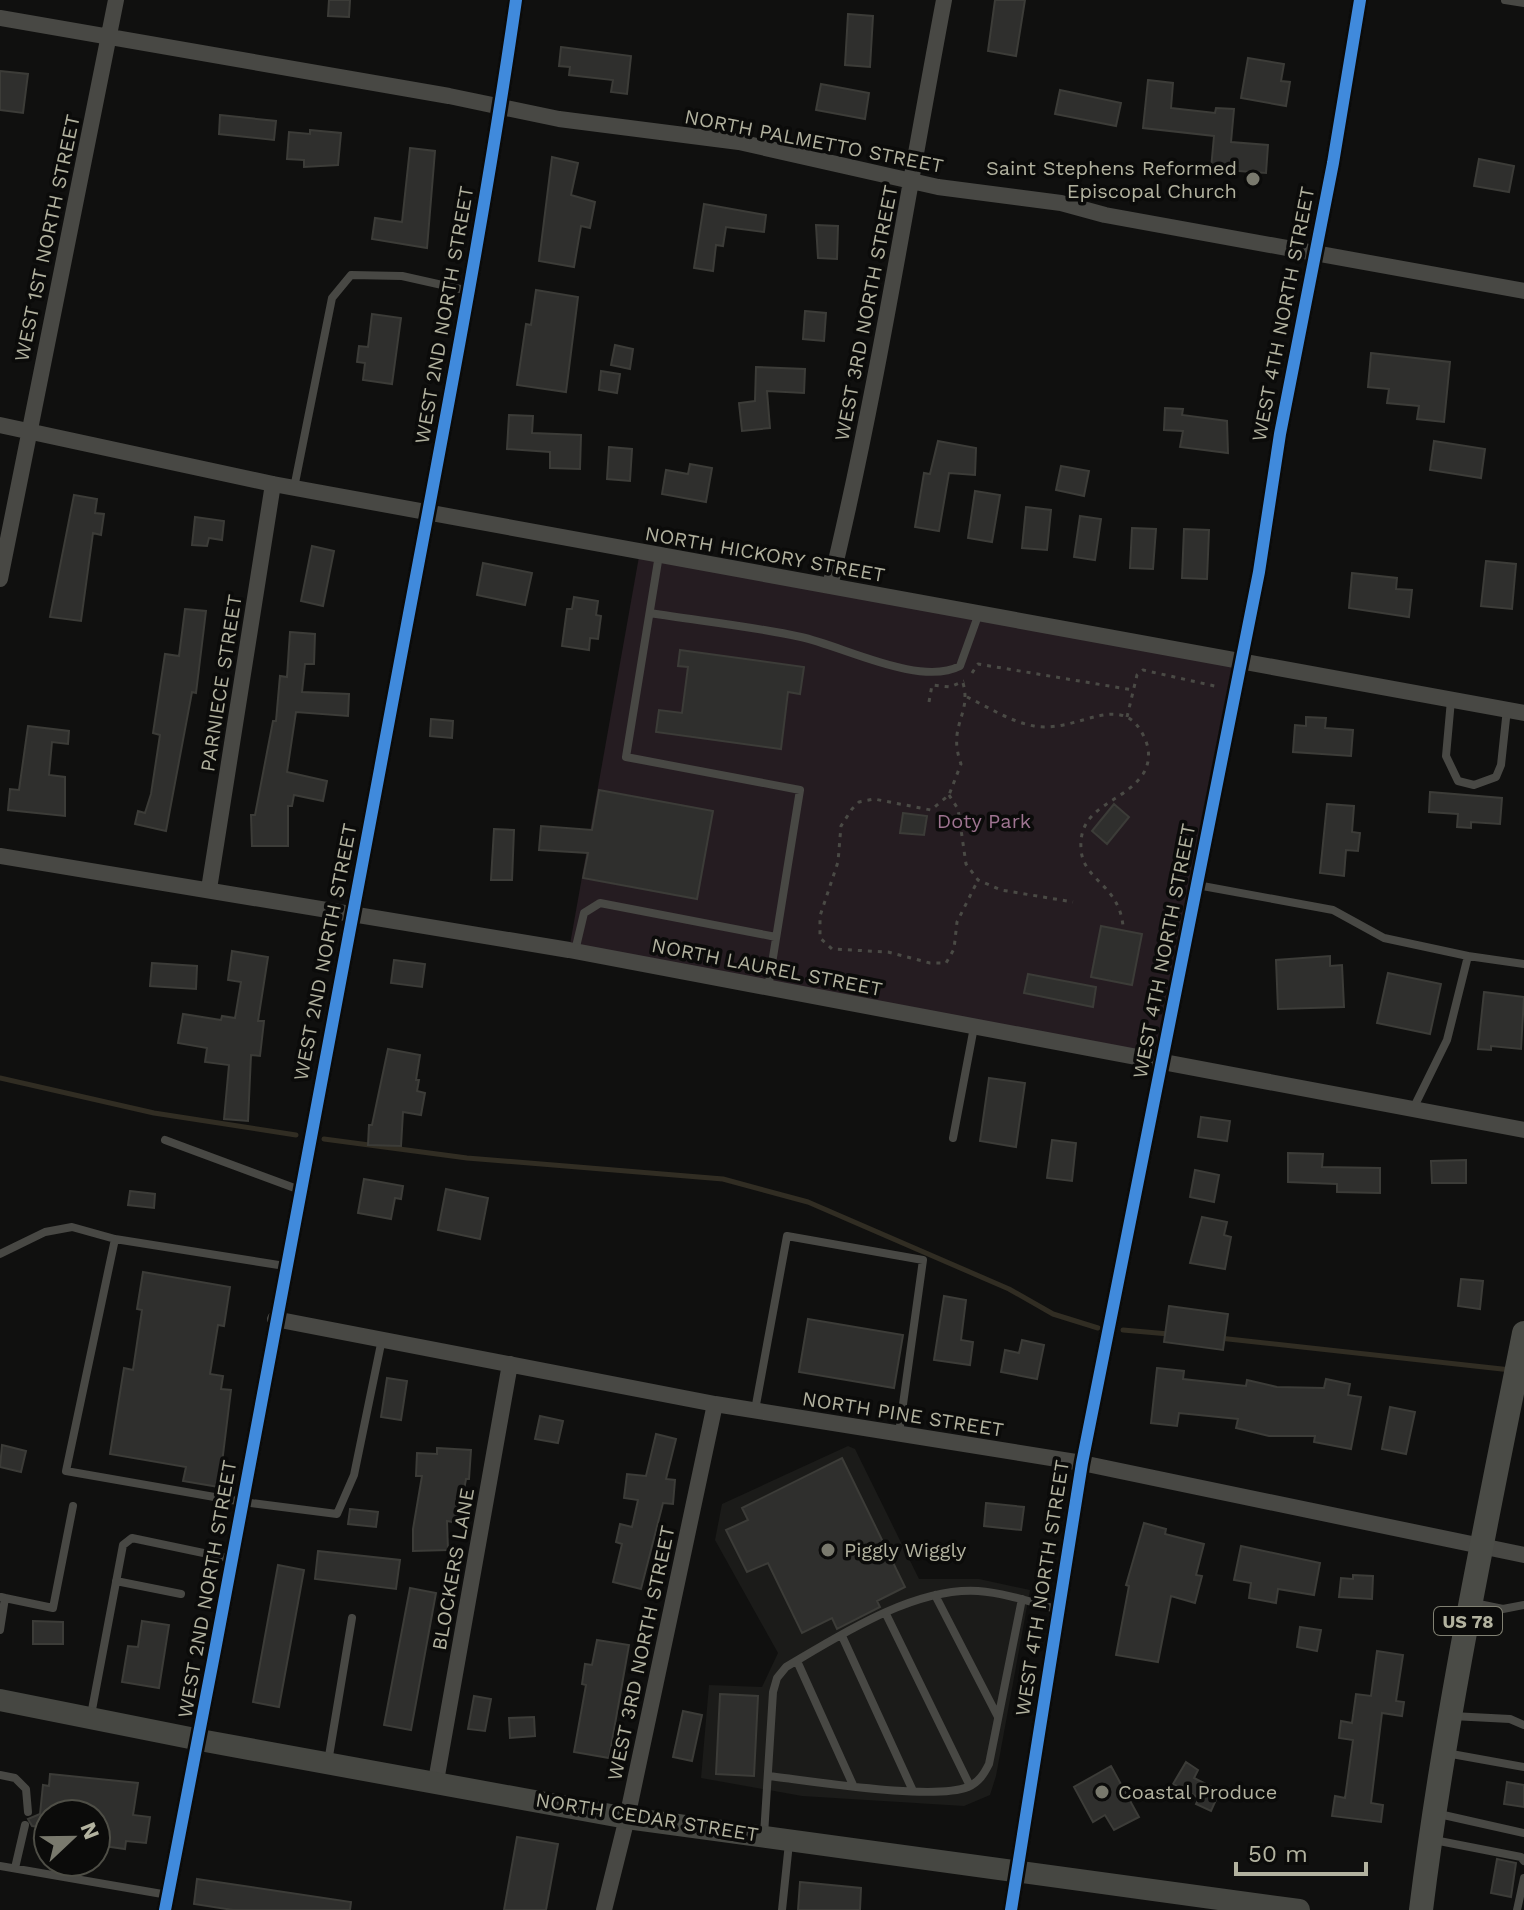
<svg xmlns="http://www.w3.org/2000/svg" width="1524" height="1910" viewBox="0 0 1524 1910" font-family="'Work Sans',sans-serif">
<rect width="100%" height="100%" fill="#10100f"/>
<path fill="#1b1b19" d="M848 1446 855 1449 919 1579H979L1030 1590 996 1776 990 1795 964 1806 802 1796 701 1778 709 1685 762 1687 778 1653 715 1540 722 1504Z"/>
<path fill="#251c21" d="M640 551 1239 660 1163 1062 569 950Z"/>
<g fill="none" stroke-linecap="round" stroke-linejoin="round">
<path stroke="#312d23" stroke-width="5" d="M0 1078 154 1113 296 1135
M324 1139 467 1158 723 1179 808 1202 1009 1289 1053 1314 1098 1328
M1123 1330 1169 1334
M1219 1338 1511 1370"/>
</g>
<path fill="#2f2f2d" stroke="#3c3c38" stroke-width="2" d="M329 0H350L349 17 328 16Z
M995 0H1025L1016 56 988 51Z
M848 14 873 16 870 67 845 65Z
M561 47 631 56 627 94 611 92 613 80 569 75 570 67 559 66Z
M1248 58 1284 64 1281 81 1290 82 1286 106 1241 98Z
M0 71 28 74 23 113 0 110Z
M1148 80 1173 83 1171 108 1215 113 1216 108 1234 109 1231 142 1268 145 1266 173 1211 169 1214 136 1143 128Z
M821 84 869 93 865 119 816 110Z
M1060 90 1121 103 1116 126 1055 114Z
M220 115 276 121 274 140 219 134Z
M310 130 341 133 338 165 304 167V160L287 159 289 132 310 134Z
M410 148 435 151 427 248 372 239 375 218 402 222Z
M552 157 578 163 571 195 595 202 590 228 581 226 574 267 539 261Z
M1479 159 1514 166 1509 192 1474 186Z
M704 204 766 215 764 232 726 227 723 246 716 245 713 271 694 268Z
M816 225 838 226 837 259 818 258Z
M536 290 578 297 566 392 517 385 526 324 531 325Z
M805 311 826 313 824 341 803 339Z
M372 314 401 318 392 384 363 380 365 363 357 362 359 346 368 347Z
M615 345 633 349 630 369 611 365Z
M1371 353 1450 362 1444 422 1417 419 1419 406 1387 403 1389 389 1368 387Z
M756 367 805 369 804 393 767 391 770 428 742 431 739 403 755 401Z
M601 371 620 374 617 393 599 390Z
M1165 408 1183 409 1182 415 1227 421 1228 453 1180 447 1183 431 1164 430Z
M509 415 533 416 532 433 581 435 580 469 550 468V452L507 449Z
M938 441 976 448 975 475 949 473 939 531 915 527 924 473 930 474Z
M1434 441 1485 449 1481 478 1430 470Z
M609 447 632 449 630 481 607 479Z
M690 464 712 468 706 502 662 494 666 470 688 474Z
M1061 466 1089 471 1084 496 1056 490Z
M975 491 1000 495 992 542 968 538Z
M74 495 97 499 95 513 104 514 101 535 93 533 81 621 50 617Z
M1026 507 1051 510 1047 550 1022 548Z
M1080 516 1101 519 1095 560 1074 557Z
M195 517 224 521 222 540 209 538 207 546 192 545Z
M1132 528 1156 529 1153 569 1130 568Z
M1184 529 1209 530 1207 579 1182 578Z
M312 546 334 551 323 606 301 601Z
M1486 561 1516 564 1512 609 1481 606Z
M483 563 532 573 525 605 477 595Z
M1352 573 1397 578 1396 589 1412 590 1409 617 1349 608Z
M574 597 598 601 596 615 601 616 598 639 590 638 589 650 562 646 567 609H572Z
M185 609 206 611 196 693 192 692 166 831 135 824 138 811 145 813 151 794 160 735 153 733 165 654 179 656Z
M290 632 315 634 314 664H305L302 692 349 694 348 716 296 712 287 772 327 781 323 801 294 795 292 806H288V846H252L251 815H255L273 721H276L280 676 287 677Z
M680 650 804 667 800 694 788 692 781 749 656 732 659 710 682 713 688 667 678 666Z
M1306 717 1326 718 1325 728 1353 730 1351 756 1293 752 1295 725 1306 726Z
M431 719 453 721 452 738 430 736Z
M28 726 69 731 68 744 52 742 49 775 65 777V816L8 810 10 789 19 790Z
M599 790 713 811 697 899 583 878 588 853 539 850 541 826 592 830Z
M1430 792 1502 798 1500 824 1471 822V828L1457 827 1458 814 1429 812Z
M1114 804 1129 817 1107 844 1092 831Z
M1327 804 1354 806 1352 832 1360 833 1358 851 1346 850 1344 876 1320 873Z
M903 813 927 816 924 835 900 833Z
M494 829 514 830 512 880H491Z
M1101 926 1142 934 1132 985 1091 977Z
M232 951 268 957 258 1021H264L260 1056 251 1055 248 1121 224 1119 229 1065 205 1062 207 1048 178 1043 183 1014 221 1020 222 1016 235 1018 241 982 228 980Z
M1330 956V966L1342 965 1344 1007 1278 1009 1276 960Z
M394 960 425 964 422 987 391 983Z
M152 963 197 966 196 989 150 986Z
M1388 973 1441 984 1430 1034 1377 1023Z
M1028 974 1096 987 1093 1007 1024 993Z
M1484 992 1524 997 1521 1049 1491 1046V1050L1478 1049Z
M388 1049 420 1055 416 1080H419L417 1091 425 1093 421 1115 403 1112 401 1146 368 1145 369 1125H372Z
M989 1078 1025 1083 1016 1147 980 1141Z
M1201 1117 1230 1121 1227 1141 1198 1137Z
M1052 1140 1076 1143 1072 1181 1047 1178Z
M1288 1153 1323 1154 1322 1167 1380 1168V1193L1337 1192V1184L1288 1182Z
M1466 1160V1183H1432L1431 1161Z
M1195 1170 1219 1175 1214 1202 1190 1197Z
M364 1179 403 1186 401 1199 395 1198 391 1219 358 1213Z
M446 1189 488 1198 480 1239 438 1230Z
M130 1191 155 1194 154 1208 128 1205Z
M1202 1217 1227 1222 1224 1235 1231 1237 1225 1269 1190 1263Z
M143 1272 230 1287 224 1326 218 1325 210 1374 223 1376 221 1389 231 1390 219 1487 183 1481 186 1467 110 1454 124 1368 133 1370 142 1310 137 1309Z
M1461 1279 1483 1281 1480 1309 1458 1306Z
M944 1296 966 1300 961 1340 973 1342 970 1365 934 1360Z
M1169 1306 1228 1314 1223 1350 1164 1342Z
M808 1319 903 1335 894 1388 799 1372Z
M1022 1340 1044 1345 1037 1379 1001 1372 1005 1350 1019 1353Z
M1157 1368 1184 1371 1183 1379 1246 1386 1247 1380 1277 1387 1324 1388 1326 1379 1350 1384 1348 1395 1361 1397 1351 1449 1314 1442 1315 1436H1269L1236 1428 1238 1419 1179 1413 1177 1426 1151 1423Z
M387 1378 407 1381 401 1420 381 1417Z
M1390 1407 1415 1412 1406 1454 1382 1449Z
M540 1416 563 1421 558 1443 535 1439Z
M656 1434 676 1439 666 1479 675 1480 673 1504 663 1503 641 1589 613 1582 622 1544 616 1542 620 1524 632 1527 638 1500 624 1498 627 1474 646 1476Z
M2 1445 26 1451 21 1472 0 1467Z
M437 1448 471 1450 469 1479H466L458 1523 447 1521 448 1550 413 1551V1529L422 1476H416L417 1453 437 1454Z
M842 1458 905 1587 877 1601 880 1607 837 1629 832 1618 802 1633 768 1563 747 1572 726 1530 748 1520 742 1508Z
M986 1503 1024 1507 1021 1530 984 1526Z
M350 1509 378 1512 376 1527 348 1524Z
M1144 1523 1166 1529 1165 1534 1204 1544 1196 1575 1202 1576 1195 1603 1171 1596 1158 1662 1116 1655 1129 1586 1126 1585Z
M1241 1546 1320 1563 1314 1595 1278 1589 1276 1603 1249 1598 1251 1583 1234 1580Z
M318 1551 400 1560 396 1589 315 1579Z
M278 1565 304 1570 279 1707 253 1702Z
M1353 1575 1373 1576 1372 1599 1339 1597 1341 1578 1353 1579Z
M410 1588 436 1593 411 1730 384 1725Z
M33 1621 63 1622V1644H33Z
M142 1621 169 1625 159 1688 122 1682 128 1646 138 1647Z
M1300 1627 1321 1630 1317 1651 1297 1647Z
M597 1640 629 1645 609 1758 574 1752 586 1685 582 1684 585 1664 592 1665Z
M1377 1651 1403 1655 1396 1701 1404 1702 1402 1716 1382 1713 1371 1803 1383 1805 1381 1822 1332 1816 1335 1796 1345 1798 1353 1740 1339 1738 1341 1721 1352 1723 1356 1694 1371 1696Z
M720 1694 758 1696 754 1776 716 1774Z
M474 1696 491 1699 485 1731 468 1729Z
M683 1711 702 1715 692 1761 673 1757Z
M534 1717 535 1736 510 1738 509 1718Z
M1186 1762 1198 1770 1194 1778 1220 1791 1211 1811 1196 1804 1199 1798 1173 1784Z
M1111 1766 1139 1817 1114 1830 1105 1815 1093 1822 1074 1787Z
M50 1774 138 1783 133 1815 150 1817 146 1843 126 1841 125 1849 96 1845V1814H42L48 1815V1828L32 1826 28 1819 40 1814 43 1785 49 1786Z
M1507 1782 1524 1785V1807L1504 1804Z
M517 1837 558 1844 546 1910H504Z
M1497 1859 1516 1863 1511 1897 1491 1893Z
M197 1879 351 1902 350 1910H233L194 1904Z
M800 1882 861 1888 860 1910H798Z"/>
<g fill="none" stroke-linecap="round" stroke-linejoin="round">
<path stroke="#4a4a45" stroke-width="3" stroke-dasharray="4 6" stroke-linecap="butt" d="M972 673 978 664 1133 690
M963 683C972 715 947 725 961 764L949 795 931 810 874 799 859 802 852 809 841 826 838 862 820 916V938L832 949 888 952 930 963H946L954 949 957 922 978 880
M967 697C988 707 1011 722 1034 726 1079 734 1123 687 1145 739 1150 750 1150 763 1143 774 1123 804 1078 805 1081 849 1083 881 1119 884 1123 926
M929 702 932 685 950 687 964 681
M1127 717 1137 675 1143 670 1219 687
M949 795 958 809 966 864 978 880 1001 890 1073 902"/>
<path stroke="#484844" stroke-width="8" d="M1505 0 1524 3
M294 488 332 298 351 275 402 276 469 291
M659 555 626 757 800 790 768 988
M650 613C700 621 751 626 801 637 843 646 920 687 960 666L979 613
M1451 700 1446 756 1458 781 1474 785 1496 777 1501 765 1507 709
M1197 885 1333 910 1384 938 1468 956 1447 1040 1413 1109
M575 951 584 913 600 903 776 937
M1468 956 1524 964
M953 1138 974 1027
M165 1140 300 1190
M115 1239 66 1471 243 1502 337 1514 354 1475 382 1339
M0 1254 45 1232 72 1227 115 1239 285 1266
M755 1410 787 1236 923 1260 899 1433
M116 1581 181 1594
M935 1595 998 1717
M5 1598 53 1608 73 1506
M1474 1603 1503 1609 1524 1605
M886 1614 970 1786
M0 1630 5 1598 1 1597
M842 1636 913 1791
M797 1661 853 1785
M91 1715 123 1545 132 1538 232 1559
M1452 1716 1510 1719 1524 1725
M1446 1753 1524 1767
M328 1762 352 1618
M0 1775 15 1778 26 1789 28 1812
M768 1776C813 1781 932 1801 968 1787 979 1782 984 1774 989 1764L1022 1599
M1439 1814 1524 1833
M764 1835 773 1692 777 1678 786 1667C840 1635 914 1587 978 1591 1005 1593 1031 1602 1056 1609
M1434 1840 1521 1857 1524 1861
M0 1866 168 1895
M15 1868 25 1825
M782 1910 789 1843
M1517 1910 1524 1878"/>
<path stroke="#484844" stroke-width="16" d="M0 18 449 96 559 119 739 142 938 187 1061 203 1105 215 1524 291
M0 425 273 484 1524 713
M0 579 116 0
M830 586C877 393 907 195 944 0
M0 856 569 950 1524 1130
M209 889 273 484
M275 1319 715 1404 1082 1463 1524 1555
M436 1781 510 1364
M165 1910C239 1530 309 1149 380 769 427 513 479 258 516 0
M604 1910 627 1818 715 1404
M1011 1910 1082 1463 1259 572 1280 434 1333 163 1360 0"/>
<path stroke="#464742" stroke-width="22" d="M0 1700 200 1740 627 1818 1299 1910"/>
<path stroke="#4a4b46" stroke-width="24" d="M1421 1910C1445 1716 1486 1524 1524 1333"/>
<g stroke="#0b0b0a" stroke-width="17">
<path id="cycleway" d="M165 1910C239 1530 309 1149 380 769 427 513 479 258 516 0
M1011 1910 1082 1463 1259 572 1280 434 1333 163 1360 0"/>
</g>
<use href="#cycleway" stroke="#408adc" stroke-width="12"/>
</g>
<g fill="#79796d" stroke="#0b0b0a" stroke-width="3">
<circle cx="1253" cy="179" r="8"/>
<circle cx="828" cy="1550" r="8"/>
<circle cx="1102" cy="1792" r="8"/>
</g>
<g text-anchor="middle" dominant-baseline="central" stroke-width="7" stroke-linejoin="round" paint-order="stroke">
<rect fill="#0b0b0a" stroke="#808072" stroke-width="2" x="1434" y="1607" width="68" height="28" rx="6"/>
<g font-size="18" font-weight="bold" fill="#b2b29f">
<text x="1468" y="1621">US 78</text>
</g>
<g font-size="20" fill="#b2b29f" stroke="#0b0b0a">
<text transform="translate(814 141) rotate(11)">NORTH PALMETTO STREET</text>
<text transform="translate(47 238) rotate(-78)">WEST 1ST NORTH STREET</text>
<text transform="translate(866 313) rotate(-79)">WEST 3RD NORTH STREET</text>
<text transform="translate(1283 314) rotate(-79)">WEST 4TH NORTH STREET</text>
<text transform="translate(444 315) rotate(-80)">WEST 2ND NORTH STREET</text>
<text transform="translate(765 554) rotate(10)">NORTH HICKORY STREET</text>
<text transform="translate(221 683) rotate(-81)">PARNIECE STREET</text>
<text transform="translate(1164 951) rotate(-79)">WEST 4TH NORTH STREET</text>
<text transform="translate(325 952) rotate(-79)">WEST 2ND NORTH STREET</text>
<text transform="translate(767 967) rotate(11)">NORTH LAUREL STREET</text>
<text transform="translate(903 1414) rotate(9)">NORTH PINE STREET</text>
<text transform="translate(453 1569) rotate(-80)">BLOCKERS LANE</text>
<text transform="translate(1042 1588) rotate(-81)">WEST 4TH NORTH STREET</text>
<text transform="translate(207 1589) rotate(-80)">WEST 2ND NORTH STREET</text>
<text transform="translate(641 1653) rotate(-78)">WEST 3RD NORTH STREET</text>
<text transform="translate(647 1817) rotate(9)">NORTH CEDAR STREET</text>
</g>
<g font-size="20" fill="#b2b29f" stroke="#0b0b0a" text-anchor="start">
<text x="1237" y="168" text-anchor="end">Saint Stephens Reformed<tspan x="1237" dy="23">Episcopal Church</tspan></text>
<text x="844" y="1550">Piggly Wiggly</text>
<text x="1118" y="1792">Coastal Produce</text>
</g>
<g font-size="20" fill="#9f7491" stroke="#0b0b0a">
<text x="984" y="821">Doty Park</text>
</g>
</g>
<g transform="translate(72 1838) rotate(68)"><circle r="38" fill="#0b0b0a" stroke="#4e4e46" stroke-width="2"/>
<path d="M0-6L14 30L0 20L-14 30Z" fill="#79796d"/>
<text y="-12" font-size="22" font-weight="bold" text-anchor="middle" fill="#b2b29f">N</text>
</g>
<path d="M1236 1862v12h130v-12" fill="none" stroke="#b2b29f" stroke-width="4"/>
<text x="1248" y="1862" font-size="24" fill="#b2b29f" stroke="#0b0b0a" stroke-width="6" paint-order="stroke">50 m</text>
</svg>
